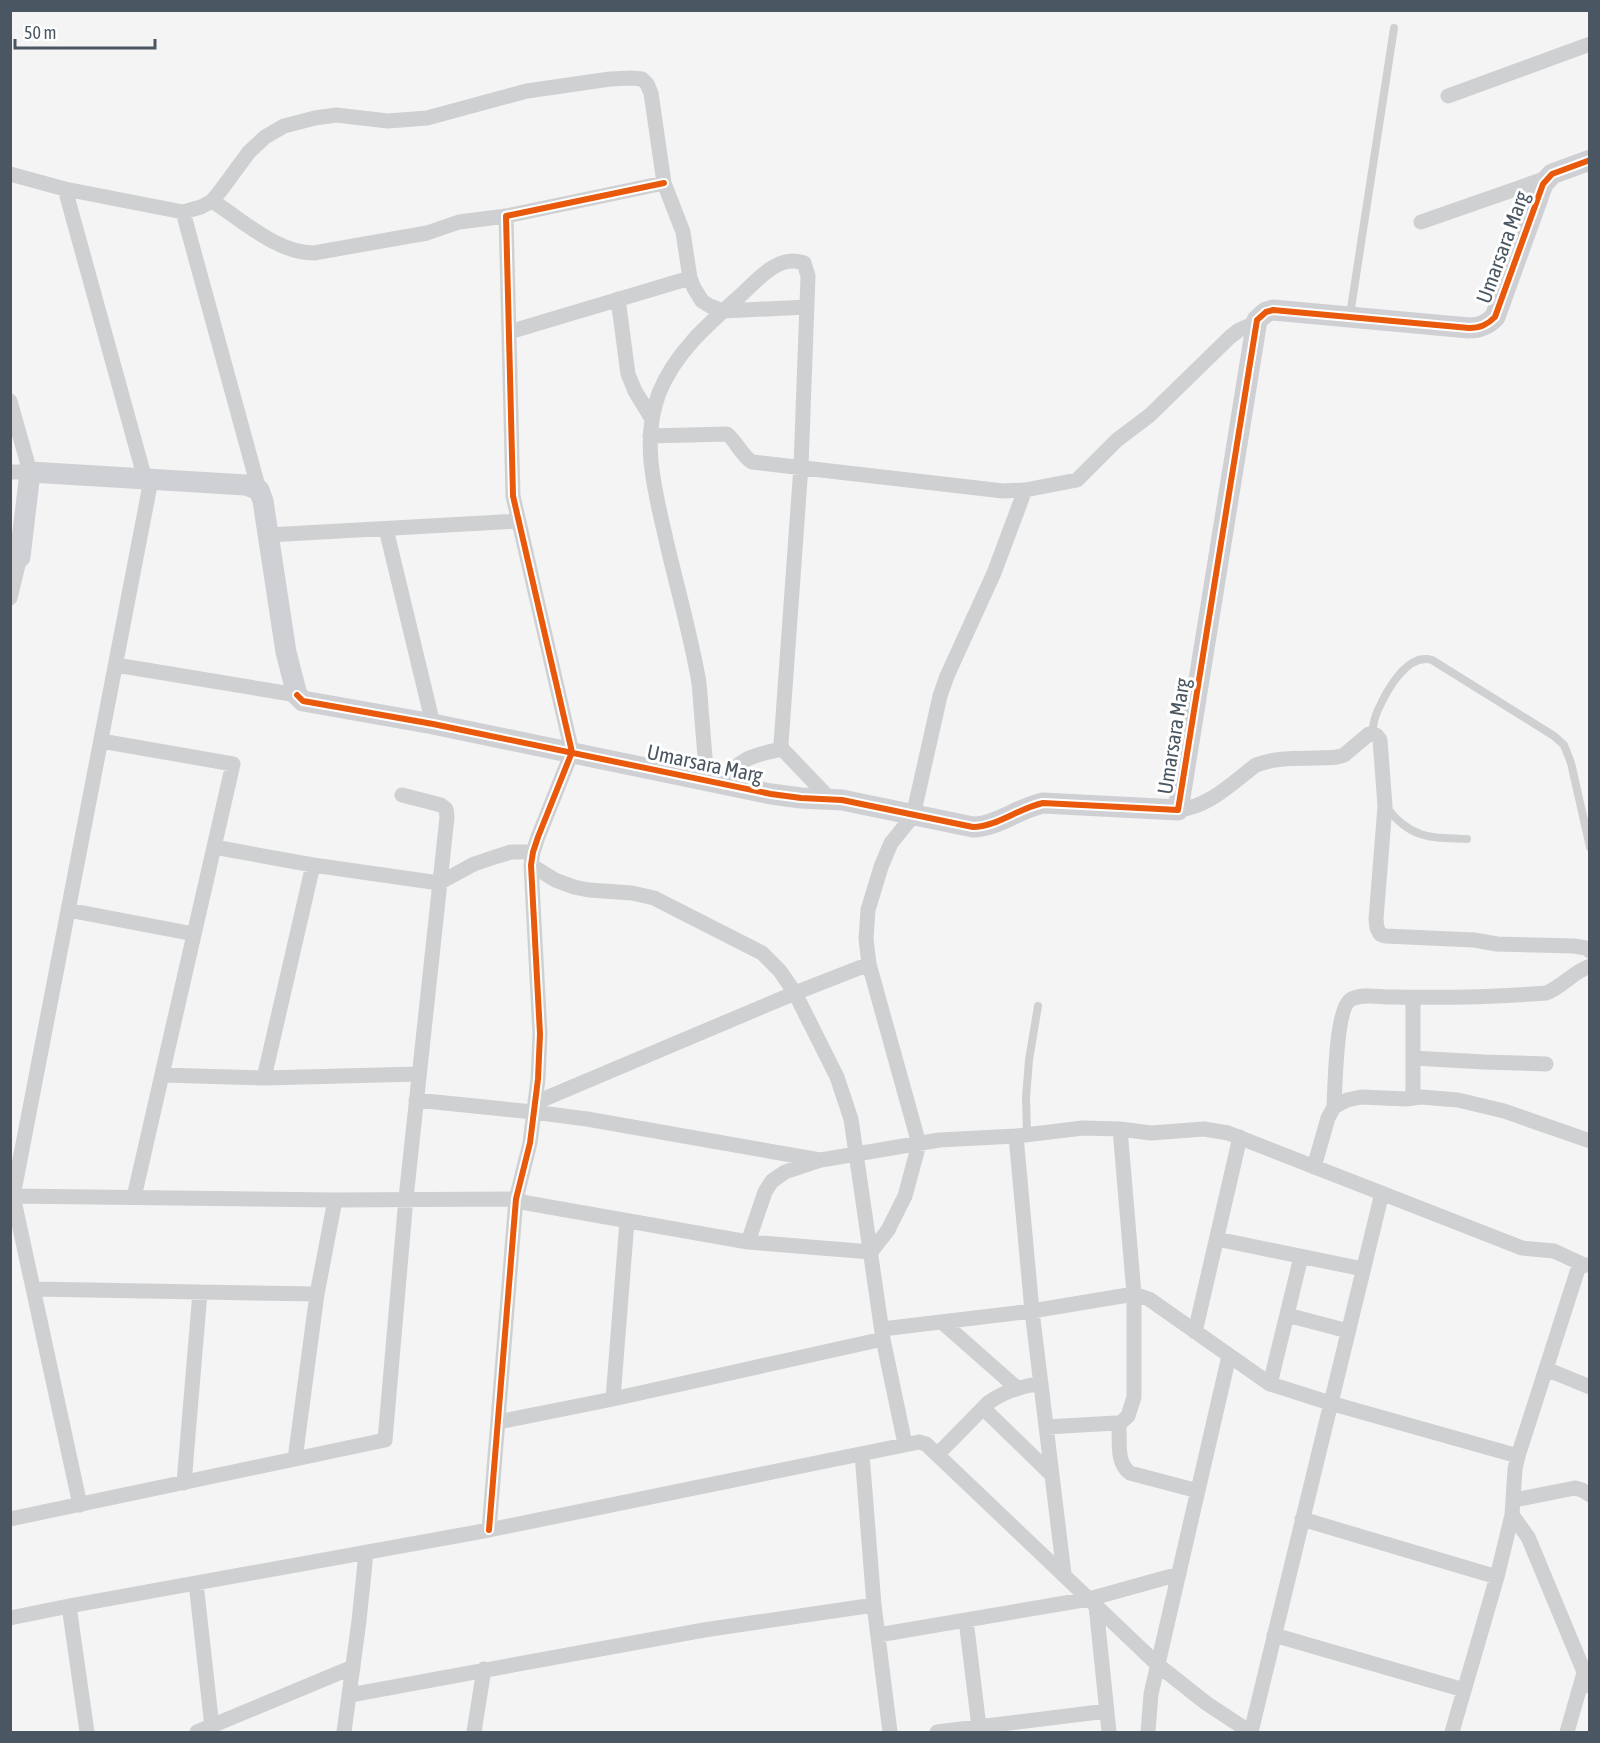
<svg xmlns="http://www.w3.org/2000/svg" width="1600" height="1743" viewBox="0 0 1600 1743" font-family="'Asap Condensed',sans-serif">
<rect width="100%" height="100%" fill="#f4f4f4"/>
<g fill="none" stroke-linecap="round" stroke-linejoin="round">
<path stroke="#ced0d2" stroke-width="8" d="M1350 315 1394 28
M1372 733C1373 726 1374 718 1378 710 1386 692 1407 652 1432 660L1554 736 1564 745 1571 763 1590 847
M1386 807C1411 839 1430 838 1467 839
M1027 1134 1026 1097 1029 1060 1038 1006"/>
<path stroke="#ced0d2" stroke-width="15" d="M1448 96 1590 44
M10 174 65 189 183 212 201 207 212 201 221 190 249 152 265 137 284 126 315 118 336 115 388 121 427 118 527 91 610 79 631 78 642 79 647 84 651 93 664 183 683 232 690 278 694 288 702 301 710 306 723 311 807 307
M65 189 145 479
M212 201C243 220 276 253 314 253L427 233 459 222 506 216
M183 212 259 490
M1421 222 1547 178
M618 299 628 374 635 391 652 419
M509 332 690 278
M10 401 30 472H10
M650 436 727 434C737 442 741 455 752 462L1003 491 1025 490 1077 480 1117 440 1150 415 1230 337 1239 330 1255 323
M386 529 433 724
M268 535 518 521
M10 598 20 557
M116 665 297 695
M101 741 233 764 134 1197
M707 781C705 756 703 732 701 708 700 696 700 684 697 672 689 629 677 587 667 544 656 494 640 443 659 393 675 353 708 324 740 296 757 281 778 253 804 263L808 276 801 466 781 744 782 749 787 754 830 799
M723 784C738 757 755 755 782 749
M1178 810C1209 807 1232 783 1256 765 1281 755 1309 760 1337 757L1344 755 1369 734 1376 735 1380 740 1385 806 1376 919 1377 928 1380 934 1385 936 1474 940 1497 944 1574 946 1586 948 1590 951
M214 847 313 865 439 883 474 864 495 857 511 852H533
M531 865 555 880 574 887 589 890 632 893 654 898 762 953 780 971 795 993 837 1077 851 1119 883 1339 905 1444
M68 910 194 934
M1413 997V1098
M1413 1058 1484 1062 1546 1064
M162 1075 264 1078 419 1074
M264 1078 313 865
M416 1100 533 1112 587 1119 820 1160
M535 1100 544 1099 795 993 869 964
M1334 1107C1335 1087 1336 1010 1350 1000 1360 993 1379 997 1391 997 1442 998 1495 997 1546 993 1562 987 1573 972 1590 966
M1016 1136 1032 1311 1064 1574
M1314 1167 1328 1118 1334 1107 1347 1100 1361 1097 1406 1099 1421 1097 1458 1100 1504 1111 1590 1141
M10 1196 335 1200 516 1199 527 1203 748 1242 871 1252
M1217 1239 1363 1269
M748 1242 765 1192 772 1181 785 1172 821 1160 939 1140 1016 1136 1083 1128 1120 1129 1151 1133 1204 1129 1228 1133 1522 1248 1554 1251 1584 1265
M871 1252 888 1230 905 1196 919 1144 869 964 866 939 868 910 881 867 891 843 913 816 940 696 947 676 994 573 1025 490
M33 1289 317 1294
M1287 1315 1348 1331
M942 1322 1017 1388
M882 1329 1032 1311 1134 1294 1149 1299 1270 1384 1330 1403 1518 1456
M1195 1332 1240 1137
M1546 1369 1590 1387
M1270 1384 1301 1257
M613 1399 627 1221
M983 1408 1052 1475
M498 1422 613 1399 883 1339
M1118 1425 1128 1416 1134 1397V1294L1120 1129
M1046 1427 1116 1423 1119 1427C1120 1442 1116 1463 1130 1473L1198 1491
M862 1454 874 1605 890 1732
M937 1455 988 1403C1004 1391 1021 1387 1041 1383
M295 1459 317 1294 335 1200
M184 1483 200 1292
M1514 1500 1575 1488 1582 1490 1590 1495
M80 1505 13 1196 151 480
M1512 1515 1528 1537 1590 1686
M10 1519 385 1440 406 1198 447 817 446 809 441 805 402 795
M1302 1519 1497 1577
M489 1530 516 1199 530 1143 538 1079 540 1034 531 865 533 852 538 837 572 752 513 496 506 216 664 183
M196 1583 212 1727
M69 1606 87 1732
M1096 1606 1109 1732
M10 1618 69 1606 489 1530 919 1442 926 1444 1158 1665 1206 1703 1250 1732
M966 1620 979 1727
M878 1635 1089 1599 1179 1574
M1274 1635 1464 1690
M350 1695 704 1630 874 1605
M197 1732 353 1667
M344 1732 359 1621 366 1553
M474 1732 484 1669
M937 1732 1107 1711
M1148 1732 1151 1694 1229 1356
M1251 1732 1382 1193
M1452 1732 1497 1577 1512 1515 1515 1469 1518 1456 1578 1269 1584 1265H1590
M1567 1732 1584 1673"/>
<path stroke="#ced0d4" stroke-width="21" d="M10 563 20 557 30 472 246 485 259 490 263 501 286 652 297 695 303 701 433 724 771 794 801 798 842 800 973 827C996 827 1019 808 1043 803L1178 810 1257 320 1266 312 1273 310 1469 328C1480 328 1487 325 1495 317L1543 184 1552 174 1590 160"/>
<g stroke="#fff" stroke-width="10">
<path id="cycleway" d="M297 695 303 701 433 724 771 794 801 798 842 800 973 827C996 827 1019 808 1043 803L1178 810 1257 320 1266 312 1273 310 1469 328C1480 328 1487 325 1495 317L1543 184 1552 174 1590 160
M489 1530 516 1199 530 1143 538 1079 540 1034 531 865 533 852 538 837 572 752 513 496 506 216 664 183"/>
</g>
<use href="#cycleway" stroke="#e8590c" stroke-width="6"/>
</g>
<g text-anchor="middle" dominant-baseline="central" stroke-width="6" stroke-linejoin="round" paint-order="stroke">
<g font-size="21" fill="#4a5661" stroke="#fff">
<text transform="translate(1502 247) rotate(-70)">Umarsara Marg</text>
<text transform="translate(1173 736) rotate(-81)">Umarsara Marg</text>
<text transform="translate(705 763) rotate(12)">Umarsara Marg</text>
</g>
</g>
<rect width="1600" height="1743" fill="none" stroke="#4a5661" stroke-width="24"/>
<path d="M15 39v9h140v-9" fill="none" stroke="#4a5661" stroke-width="3"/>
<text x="24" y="39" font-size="18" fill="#4a5661" stroke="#ffffff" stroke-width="4.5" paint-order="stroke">50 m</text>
</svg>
